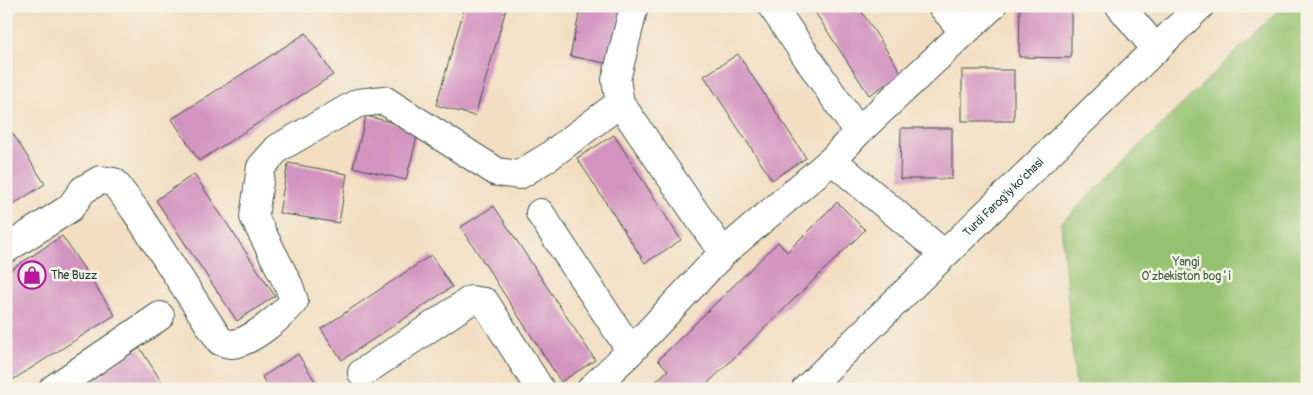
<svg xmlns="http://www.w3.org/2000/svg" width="1313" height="395" viewBox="0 0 1313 395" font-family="Pangolin,sans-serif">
<rect width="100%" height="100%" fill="#f7f3e8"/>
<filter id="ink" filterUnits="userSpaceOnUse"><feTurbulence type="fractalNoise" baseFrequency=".02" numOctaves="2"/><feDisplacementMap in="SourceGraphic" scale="10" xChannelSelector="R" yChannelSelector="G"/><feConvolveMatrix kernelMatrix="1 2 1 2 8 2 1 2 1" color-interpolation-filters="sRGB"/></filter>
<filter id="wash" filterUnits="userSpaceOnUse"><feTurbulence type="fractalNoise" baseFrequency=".0096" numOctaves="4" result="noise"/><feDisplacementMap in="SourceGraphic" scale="20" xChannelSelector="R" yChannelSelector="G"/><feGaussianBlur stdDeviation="1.12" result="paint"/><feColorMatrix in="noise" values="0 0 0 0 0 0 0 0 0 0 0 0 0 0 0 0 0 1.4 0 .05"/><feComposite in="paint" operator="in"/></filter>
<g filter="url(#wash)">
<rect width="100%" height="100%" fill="#f3dec2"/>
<path fill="#95c270" stroke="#5a8052" d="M1283 6H1307V389H1076L1061 223Z"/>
<g id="blocks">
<path fill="#d393c0" d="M465 6H507L475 116 436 105Z
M581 6H622L610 64 570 56Z
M811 6H858L902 74 869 95Z
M1020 6 1071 7V58L1019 57Z
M306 33 333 75 199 161 172 119Z
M738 54 806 158 772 180 704 76Z
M962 70H1014V121H962Z
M366 116 419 129 406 180 353 167Z
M6 123 45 184 6 209Z
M901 128H952V179H900Z
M614 135 681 240 645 263 577 158Z
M288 163 347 174 339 223 279 213Z
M194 174 275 296 237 321 156 200Z
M837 202 865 230 702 389H648L668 370 658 360 778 242 787 252Z
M494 206 595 360 561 382 461 227Z
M62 236 115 315 6 384V273Z
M431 255 452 287 342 360 321 329Z
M140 348 166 389H75Z
M298 354 320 389H269L262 377Z"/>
</g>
</g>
<g filter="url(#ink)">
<use href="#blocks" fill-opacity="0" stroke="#3f5549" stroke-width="1"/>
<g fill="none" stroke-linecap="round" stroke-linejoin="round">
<g stroke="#3f5549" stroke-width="30">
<path id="minor" d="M772 6 858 132
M942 6 964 32
M1120 6 1156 49
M620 103 723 253
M540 213 631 351
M6 249 70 208 83 190 100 180 114 182 135 210 220 341C223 342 228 344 232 344 250 343 283 315 294 301L289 286 254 217 261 167 278 148 358 103 384 100 497 172 519 175 548 157 620 103 616 80 634 6
M944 254 832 160 858 132 992 6
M362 373 471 300 485 302 540 389
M53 389 160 316
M591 389 631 351 723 253 832 160"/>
</g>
<g stroke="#3f5549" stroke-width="30">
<g id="major">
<path id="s1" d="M806 389 1200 6"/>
</g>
</g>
<use href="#minor" stroke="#fff" stroke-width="28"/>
<use href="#major" stroke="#fff" stroke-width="28"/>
</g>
</g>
<defs>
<g id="shop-ring" transform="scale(1.4375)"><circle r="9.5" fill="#f7f3e8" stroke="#b5179e" stroke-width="1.5"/><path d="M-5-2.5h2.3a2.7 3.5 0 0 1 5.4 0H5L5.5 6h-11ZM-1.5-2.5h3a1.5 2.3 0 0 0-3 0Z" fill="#b5179e"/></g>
</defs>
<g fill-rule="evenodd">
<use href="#shop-ring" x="32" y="275"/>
</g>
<g text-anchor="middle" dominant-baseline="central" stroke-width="5" stroke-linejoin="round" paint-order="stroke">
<g font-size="12" fill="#1f3d34" stroke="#f7f3e8">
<text stroke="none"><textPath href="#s1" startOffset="275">Turdi Farog'iy ko'chasi</textPath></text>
</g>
<g font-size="12" fill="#3c5e43" stroke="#f7f3e8">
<text x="1186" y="262">Yangi<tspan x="1186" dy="14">Oʻzbekiston bogʻi</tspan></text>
</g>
<g font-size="12" fill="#1f3d34" stroke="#f7f3e8" text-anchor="start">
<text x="51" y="275">The Buzz</text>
</g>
</g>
<rect width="1313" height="395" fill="none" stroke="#f7f3e8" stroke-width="25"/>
</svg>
